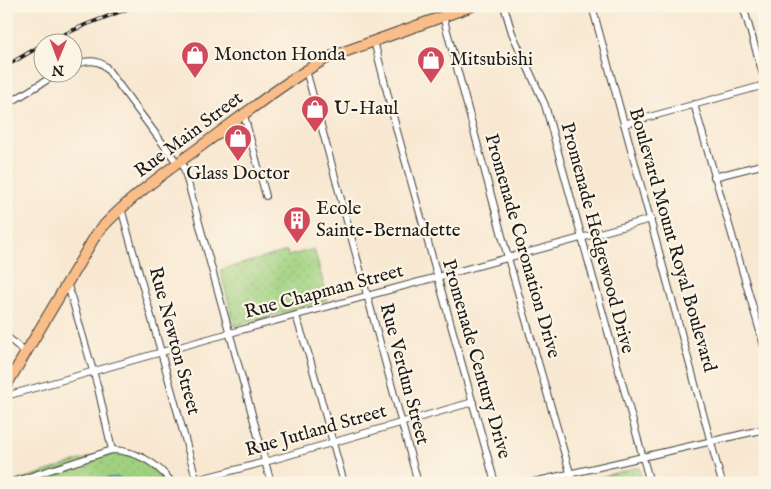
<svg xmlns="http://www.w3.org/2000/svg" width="771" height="489" viewBox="0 0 771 489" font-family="'IM FELL English',serif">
<defs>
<pattern id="park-dots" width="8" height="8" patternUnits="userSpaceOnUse" patternTransform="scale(1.25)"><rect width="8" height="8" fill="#a0d180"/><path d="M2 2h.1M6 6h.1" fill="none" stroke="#89b36e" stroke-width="1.8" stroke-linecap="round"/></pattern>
<pattern id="water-waves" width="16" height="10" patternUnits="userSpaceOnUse" patternTransform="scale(1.25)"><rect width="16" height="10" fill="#50a9cd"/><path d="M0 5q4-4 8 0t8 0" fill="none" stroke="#4289a6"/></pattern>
</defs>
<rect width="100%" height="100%" fill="#fcf5e5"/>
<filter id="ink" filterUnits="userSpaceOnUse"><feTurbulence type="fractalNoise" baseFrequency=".02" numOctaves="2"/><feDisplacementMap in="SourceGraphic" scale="10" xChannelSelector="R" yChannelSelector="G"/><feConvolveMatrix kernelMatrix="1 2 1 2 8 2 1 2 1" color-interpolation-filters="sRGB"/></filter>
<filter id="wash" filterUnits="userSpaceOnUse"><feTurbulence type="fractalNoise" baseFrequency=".0096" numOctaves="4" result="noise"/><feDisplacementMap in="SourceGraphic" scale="20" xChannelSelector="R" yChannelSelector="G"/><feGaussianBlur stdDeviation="1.12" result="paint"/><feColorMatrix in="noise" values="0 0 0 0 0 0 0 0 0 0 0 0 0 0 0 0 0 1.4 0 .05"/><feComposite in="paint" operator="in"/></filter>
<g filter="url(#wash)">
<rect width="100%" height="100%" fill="#f8e8d2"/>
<path fill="url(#park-dots)" stroke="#5e764e" d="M314 249 328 300 235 326 220 270 287 251 288 256Z
M112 450 136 453 172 483C160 483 144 485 132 483 114 479 118 473 98 483H10Z
M633 468H639L643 483H580Z"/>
<path fill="url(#water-waves)" stroke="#366274" d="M118 477 132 483H98L108 478Z"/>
</g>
<g filter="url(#ink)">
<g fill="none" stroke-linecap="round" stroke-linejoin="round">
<g stroke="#3d3b37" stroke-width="8">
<path id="minor" d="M504 6 512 33 545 105 650 483
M592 6 722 483
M743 6 765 81
M443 16 508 258 573 483
M374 41 397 131 495 483
M72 66C83 61 95 58 105 66L178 164
M306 70 418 483
M694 104 765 349
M6 105 60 72
M244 115 266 196
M624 124 765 85
M182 161 271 483
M714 177 765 164
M121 208 197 482
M67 282 98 388 112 450
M296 316 310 359 344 483
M6 336 26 353
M6 396 215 337 651 219
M196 480 265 462 473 402
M10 483 112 450C138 451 157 463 172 483
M529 483 765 429"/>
</g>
<g stroke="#3d3b37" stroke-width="12">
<path id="primary" d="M6 386 97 233C129 197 170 169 208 141 247 112 285 82 327 58L472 6"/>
</g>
<use href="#minor" stroke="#fff" stroke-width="6"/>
<use href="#primary" stroke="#f8bd88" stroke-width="10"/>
<g stroke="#1c1c1c" stroke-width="4">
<path id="rail" d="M47 42 85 25 135 6
M6 66 42 45"/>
</g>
<use href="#rail" stroke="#fcf5e5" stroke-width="2" stroke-dasharray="5.5" stroke-linecap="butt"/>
</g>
</g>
<defs>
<g id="shop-pin" transform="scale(1.4375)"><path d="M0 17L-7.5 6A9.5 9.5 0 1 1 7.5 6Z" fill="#d1495b" stroke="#fcf5e5"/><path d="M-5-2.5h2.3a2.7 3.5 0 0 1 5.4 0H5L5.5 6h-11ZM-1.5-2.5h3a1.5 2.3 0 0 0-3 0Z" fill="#fff"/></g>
<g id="building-pin" transform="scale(1.4375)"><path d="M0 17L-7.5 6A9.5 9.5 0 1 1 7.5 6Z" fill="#d1495b" stroke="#fcf5e5"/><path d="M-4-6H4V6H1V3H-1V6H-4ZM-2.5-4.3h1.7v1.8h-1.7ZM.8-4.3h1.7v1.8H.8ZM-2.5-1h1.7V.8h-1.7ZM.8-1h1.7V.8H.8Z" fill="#fff"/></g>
</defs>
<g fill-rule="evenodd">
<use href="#shop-pin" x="195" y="55"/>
<use href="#shop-pin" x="431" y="60"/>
<use href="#shop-pin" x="315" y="109"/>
<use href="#shop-pin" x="238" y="138"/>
<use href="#building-pin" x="297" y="220"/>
</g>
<g text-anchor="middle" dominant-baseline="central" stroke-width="4.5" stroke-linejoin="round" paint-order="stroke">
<g font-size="19" fill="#1c1c1c" stroke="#fcf5e5" text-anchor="start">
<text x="214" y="55">Moncton Honda</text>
<text x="450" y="60">Mitsubishi</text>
<text x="334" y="109">U-Haul</text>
<text x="238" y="174" text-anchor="middle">Glass Doctor</text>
<text x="316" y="209">Ecole<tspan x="316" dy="22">Sainte-Bernadette</tspan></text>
</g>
<g font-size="19" fill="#1c1c1c" stroke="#fcf5e5">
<text transform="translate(189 135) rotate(-37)">Rue Main Street</text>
<text transform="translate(597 238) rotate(75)">Promenade Hedgewood Drive</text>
<text transform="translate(672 240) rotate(74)">Boulevard Mount Royal Boulevard</text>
<text transform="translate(522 246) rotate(74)">Promenade Coronation Drive</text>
<text transform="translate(324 292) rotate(-15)">Rue Chapman Street</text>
<text transform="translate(174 341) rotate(75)">Rue Newton Street</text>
<text transform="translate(476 359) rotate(74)">Promenade Century Drive</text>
<text transform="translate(404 374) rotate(75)">Rue Verdun Street</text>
<text transform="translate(316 431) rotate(-16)">Rue Jutland Street</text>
</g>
</g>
<rect width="771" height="489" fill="none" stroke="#fcf5e5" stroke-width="25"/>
<g transform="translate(58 58) rotate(181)"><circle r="24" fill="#fcf5e5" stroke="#a29e95"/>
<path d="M0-4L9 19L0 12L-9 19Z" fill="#d1495b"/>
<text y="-8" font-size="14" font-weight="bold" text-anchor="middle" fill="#1c1c1c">N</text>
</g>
</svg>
